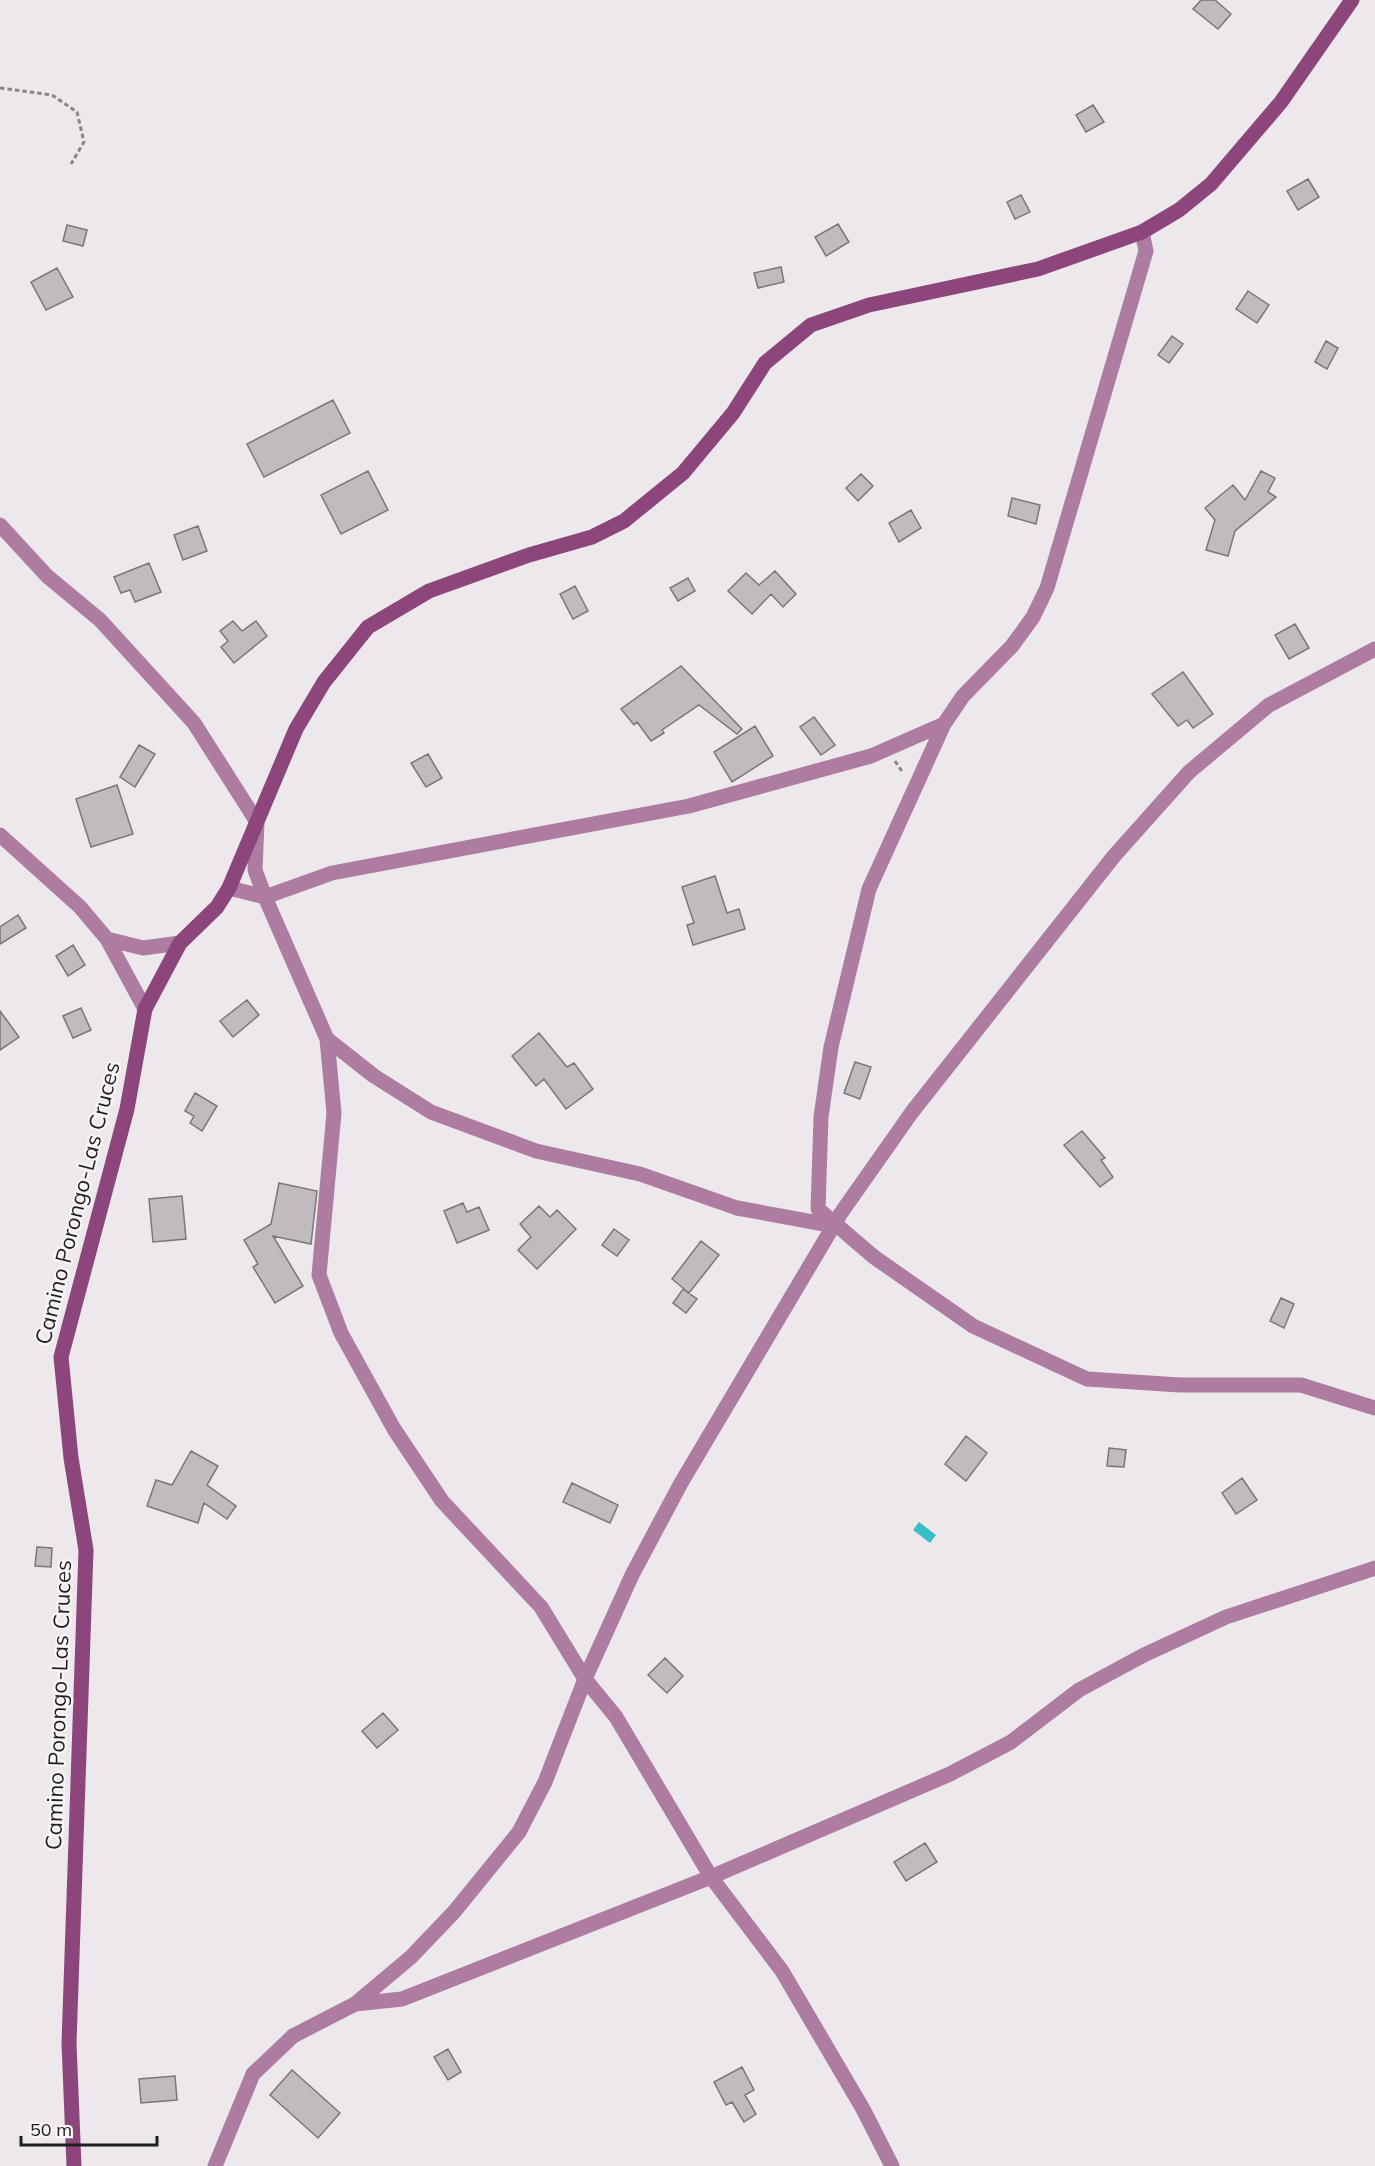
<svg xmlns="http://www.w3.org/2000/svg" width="1375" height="2166" viewBox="0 0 1375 2166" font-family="Mulish,sans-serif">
<rect width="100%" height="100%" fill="#ece8eb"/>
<path fill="#38bec5" d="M919 1522 936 1535 930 1543 913 1530Z"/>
<path fill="#bfbbbe" stroke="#7b7779" stroke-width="1.5" d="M1201 0H1215L1231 14 1218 29 1193 9Z
M1093 105 1104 122 1086 132 1076 115Z
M1308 179 1319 197 1298 210 1287 191Z
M1021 195 1030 212 1015 219 1007 202Z
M838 224 849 242 826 256 815 237Z
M67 225 87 230 83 246 63 241Z
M781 267 784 282 758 288 754 273Z
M57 268 73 297 46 310 31 282Z
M1248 291 1269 305 1257 323 1236 309Z
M1172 336 1183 344 1169 363 1158 355Z
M1326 341 1338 348 1327 369 1315 362Z
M333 400 350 433 264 477 247 444Z
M368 471 388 510 341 534 321 495Z
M1261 471 1275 478 1268 492 1276 497 1235 531 1228 556 1206 550 1215 520 1205 508 1233 485 1245 500Z
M861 474 873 486 858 501 846 488Z
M1012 498 1040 505 1036 524 1008 516Z
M911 510 921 528 899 542 889 523Z
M198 526 207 551 183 560 174 535Z
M149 563 161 592 135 602 130 590 121 593 114 577Z
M775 571 796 594 783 607 771 594 752 614 728 591 746 573 759 585Z
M688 578 695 591 678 601 670 588Z
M575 586 588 611 573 619 560 594Z
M233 621 242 631 256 621 267 636 234 663 221 647 228 641 220 631Z
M1295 624 1309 648 1289 659 1275 635Z
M681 666 742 729 737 734 699 705 662 730 664 733 651 741 637 722 634 725 621 709Z
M1183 672 1213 714 1193 728 1187 720 1178 726 1152 694Z
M814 717 835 745 821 755 800 727Z
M755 726 773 756 732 782 714 752Z
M139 745 155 754 135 787 120 777Z
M428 754 442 778 426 787 411 763Z
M117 785 133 834 91 847 76 799Z
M715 876 727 913 739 909 745 929 693 945 687 925 694 923 682 887Z
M18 915 26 928 0 944V927Z
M73 945 85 965 68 976 56 956Z
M247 1000 259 1015 233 1037 220 1021Z
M81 1008 91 1030 73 1038 63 1016Z
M0 1011 19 1037 0 1050Z
M539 1033 567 1067 574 1063 593 1089 566 1109 544 1079 536 1086 512 1056Z
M855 1062 871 1067 860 1099 844 1093Z
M195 1093 217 1106 202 1131 190 1123 194 1116 185 1111Z
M1082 1131 1105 1158 1101 1160 1113 1177 1100 1187 1064 1145Z
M279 1183 317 1191 311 1244 273 1236 303 1286 275 1303 253 1267 258 1264 244 1240 271 1224Z
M182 1196 186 1239 153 1242 149 1199Z
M463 1203 467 1212 479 1207 489 1230 457 1243 444 1211Z
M539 1206 550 1217 557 1210 576 1229 537 1269 518 1250 531 1237 520 1224Z
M614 1229 629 1240 617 1256 602 1245Z
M701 1241 719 1255 689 1293 672 1279Z
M683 1289 697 1299 686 1313 673 1303Z
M1281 1298 1294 1304 1284 1328 1270 1321Z
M966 1436 987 1453 966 1481 945 1464Z
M1109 1448 1126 1450 1124 1467 1107 1466Z
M191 1451 218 1466 207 1485 236 1506 227 1519 204 1503 198 1523 147 1506 156 1480 172 1485Z
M1242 1478 1257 1500 1236 1514 1222 1493Z
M572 1483 618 1505 610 1523 563 1502Z
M37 1547 52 1548 51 1567 35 1566Z
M665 1658 683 1676 667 1693 648 1675Z
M383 1713 398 1730 377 1748 362 1731Z
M925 1843 937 1862 906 1881 894 1862Z
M448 2049 461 2072 448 2080 434 2057Z
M742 2067 754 2090 745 2095 756 2114 744 2122 732 2102 726 2105 714 2082Z
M292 2070 340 2113 318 2138 270 2095Z
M175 2076 177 2100 141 2103 139 2079Z"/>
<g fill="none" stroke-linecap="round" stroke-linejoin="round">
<path stroke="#898688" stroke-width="3" stroke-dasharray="4.5 3" stroke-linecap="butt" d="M0 88 52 95 77 112 84 142 71 164
M895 761 903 773"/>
<path stroke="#ad7ca0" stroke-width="15" d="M1142 232 1146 251 1047 588 1033 617 1012 646 963 696 944 724 869 889 831 1047 821 1117 818 1209 874 1257 973 1326 1087 1379 1180 1385H1301L1375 1408
M0 525 47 576 100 620 194 723 257 822 255 870 265 897 332 873 689 806 871 756 944 724
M229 888 265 897 327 1039 334 1113 319 1275 341 1333 394 1429 442 1501 541 1607 585 1679 616 1717 711 1877 782 1971 863 2109 892 2166
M327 1039 374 1076 431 1112 536 1151 640 1174 737 1208 835 1226
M355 2004 411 1957 454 1912 519 1832 545 1782 585 1679 632 1575 681 1483 841 1213 912 1112 1114 856 1189 772 1269 705 1375 649
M215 2166 253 2074 293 2036 355 2004 402 1999 711 1877 950 1774 1011 1742 1079 1690 1144 1655 1226 1617 1375 1568"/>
<path stroke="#ad7ca0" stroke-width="15" d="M0 835 80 907 107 939 145 1009
M107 939 143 948 180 943"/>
<path stroke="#8c467c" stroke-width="15" d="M74 2166 69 2043 86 1550 71 1458 61 1357 127 1109 145 1009 180 943 217 907 229 888 296 729 324 682 368 627 429 591 529 555 592 537 624 521 683 473 733 413 765 363 811 325 869 305 1038 269 1142 232 1179 210 1211 184 1281 102 1352 0"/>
</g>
<g text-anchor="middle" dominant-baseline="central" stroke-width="4.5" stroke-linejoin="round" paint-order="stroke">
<g font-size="22" fill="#201f20" stroke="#faf5f8">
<text transform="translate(77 1203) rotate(-76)">Camino Porongo-Las Cruces</text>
<text transform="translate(58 1705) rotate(-88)">Camino Porongo-Las Cruces</text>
</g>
</g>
<path d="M21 2136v9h136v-9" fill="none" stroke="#201f20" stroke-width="3"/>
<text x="30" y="2136" font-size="18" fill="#201f20" stroke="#faf5f8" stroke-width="4.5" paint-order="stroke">50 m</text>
</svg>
